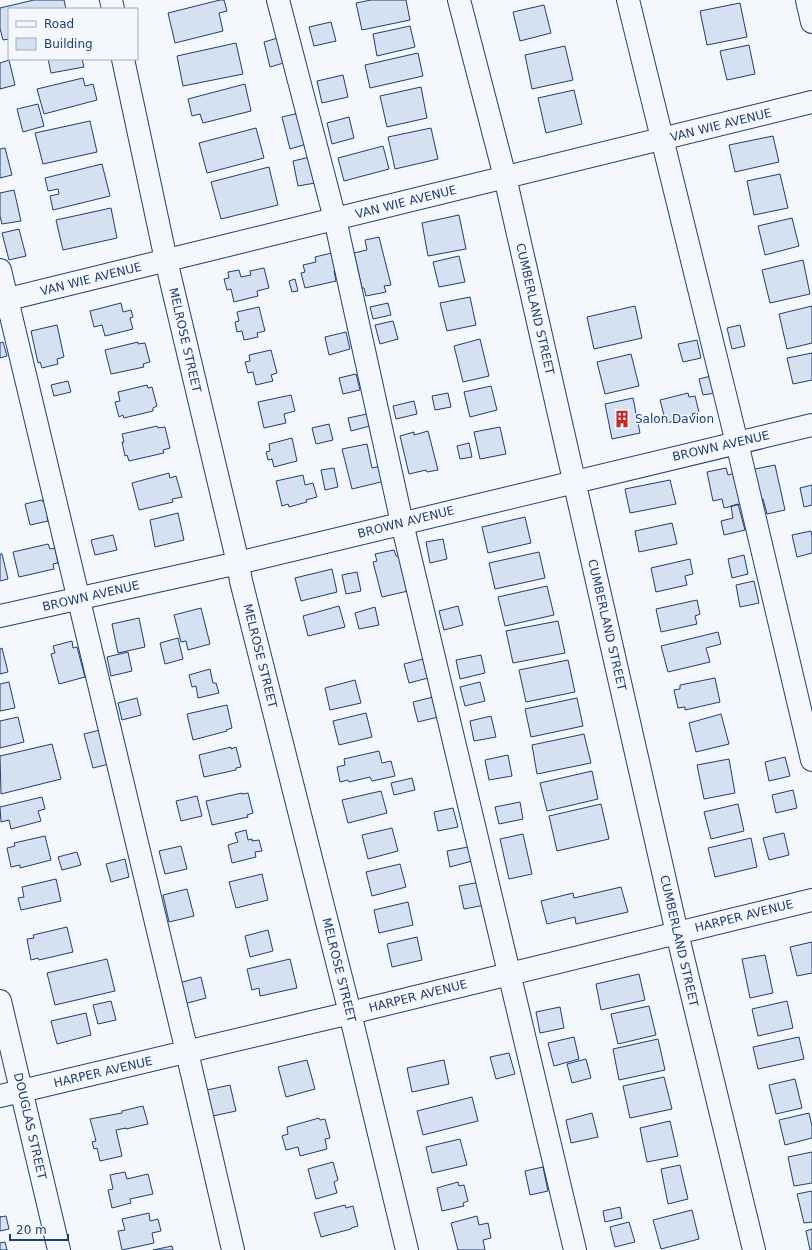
<svg xmlns="http://www.w3.org/2000/svg" width="812" height="1250" viewBox="0 0 812 1250" font-family="'DejaVu Sans',sans-serif">
<rect width="100%" height="100%" fill="#f4f7fb"/>
<path fill="#d5e0f0" stroke="#1d3f73" d="M34 0H64L66 9H9V39L3 40 0 28V8Z
M220 0H224L227 11 219 13 223 31 175 43 168 13Z
M371 0H406L410 20 362 30 356 3Z
M740 3 747 37 707 45 700 11Z
M544 5 551 33 520 41 513 12Z
M331 22 336 41 314 46 309 27Z
M410 26 415 47 377 56 373 34Z
M281 37 287 62 270 67 264 42Z
M236 43 243 74 183 86 177 56Z
M749 45 755 74 727 80 720 51Z
M565 46 573 80 532 89 525 55Z
M418 53 423 76 370 88 365 65Z
M48 59H82L84 67 51 73Z
M9 60 15 85 0 89V63Z
M343 75 348 97 322 103 317 81Z
M83 78 85 86 93 84 97 100 44 114 37 89Z
M245 84 251 111 203 123 200 114 192 116 188 99Z
M421 87 427 118 387 127 380 96Z
M574 90 582 124 546 133 538 98Z
M38 104 44 126 23 132 17 109Z
M299 113 307 144 290 149 282 117Z
M349 117 354 138 332 144 327 123Z
M90 121 97 152 43 164 35 133Z
M256 128 264 158 207 173 199 143Z
M431 128 438 159 395 169 388 137Z
M773 136 779 162 735 172 729 145Z
M383 146 389 169 344 181 338 158Z
M5 148 12 175 0 178V149Z
M310 157 315 183 298 186 293 161Z
M102 164 110 196 53 210 50 196 59 194 58 189 48 191 45 178Z
M269 167 278 205 221 219 211 182Z
M780 174 788 208 754 215 747 181Z
M14 190 21 221 2 224 0 216V193Z
M111 208 117 238 63 250 56 220Z
M459 215 466 249 428 256 422 223Z
M792 218 799 246 765 255 758 226Z
M19 229 26 256 9 260 2 233Z
M379 237 391 285 384 286 386 292 366 296 364 288H362L354 253 367 250 365 240Z
M336 252 340 269 334 271 336 281 305 288 301 273 305 272 303 265 316 262 315 257Z
M459 256 465 282 439 287 433 262Z
M803 260 810 294 770 303 762 270Z
M264 268 269 288 257 291 258 296 234 302 231 289 227 290 224 279 229 278 228 272 239 270 241 277 251 275 250 271Z
M295 279 298 291 292 292 289 281Z
M470 297 476 325 447 331 440 303Z
M121 303 123 312 131 310 133 317 130 318 133 329 105 336 102 325 94 327 90 311Z
M388 303 391 315 373 319 370 307Z
M635 306 642 338 594 349 587 317Z
M812 306V343L787 349 779 314Z
M259 307 265 331 257 333 258 337 244 340 242 331 237 332 235 322 239 321 237 312Z
M393 321 398 339 380 344 375 325Z
M57 325 64 357 57 359 58 364 42 368 40 362 38 363 31 331Z
M740 325 745 346 732 349 727 328Z
M346 332 350 349 329 355 325 337Z
M480 339 489 376 463 382 454 346Z
M697 340 701 358 683 362 678 344Z
M3 342 7 356 0 358V343Z
M138 342V344L145 343 150 362 143 364 144 367 111 374 105 350Z
M271 350 277 373 271 375 273 381 256 385 253 372 248 373 245 362 250 361 249 355Z
M812 353V380L793 384 787 358Z
M631 354 639 386 605 394 597 362Z
M356 374 360 390 343 394 339 378Z
M711 376 715 393 703 395 699 379Z
M68 381 71 392 54 396 51 385Z
M147 385 148 388 152 387 157 406 153 408V411L124 418 123 415 119 417 115 402 120 401 118 392Z
M491 386 497 410 470 417 464 392Z
M448 393 451 407 435 410 432 396Z
M688 393 689 397 695 396 699 412 692 414 693 417 666 423 660 400Z
M291 395 295 411 284 414 286 423 264 428 258 402Z
M633 398 640 433 612 439 605 404Z
M414 401 417 414 396 419 393 406Z
M367 414 370 426 351 431 348 418Z
M329 424 333 440 316 444 312 428Z
M157 426 158 428 165 427 170 448 163 450 164 453 129 461 127 455 125 456 122 442H124L122 434Z
M500 427 506 454 480 459 474 432Z
M428 431 438 470 427 472 426 470 409 474 400 436 414 432V435Z
M292 438 297 461 274 467 272 459 268 460 266 452 270 451 269 444Z
M469 443 472 457 460 459 457 446Z
M367 444 372 468 381 466 385 481 352 489 342 449Z
M775 465 785 510 767 514 763 499 757 500 750 470Z
M334 468 338 487 325 490 321 470Z
M726 468 728 475 735 473 741 504 724 508 722 499 713 501 707 472Z
M169 473 170 478 176 476 182 497 172 499 173 502 139 510 132 483Z
M303 475 305 485 313 483 317 497 306 500 307 502 289 507 288 504 282 506 276 481Z
M670 480 676 504 630 513 625 489Z
M812 485V505L804 507 800 488Z
M42 500 43 502 47 501 50 516 47 517 48 521 30 525 25 504Z
M738 504 745 530 724 535 721 521 733 518 731 506Z
M178 513 184 540 155 547 150 520Z
M525 517 531 543 488 553 482 527Z
M672 523 677 544 639 552 635 531Z
M811 531 812 537V553L797 557 792 535Z
M113 535 117 550 95 555 91 540Z
M443 539 447 559 430 563 426 542Z
M48 544 50 549 55 548 58 563 53 564 54 569 19 577 13 552Z
M394 550 396 556H399L408 591 382 597 373 562 377 561 375 554Z
M539 552 545 578 495 589 489 563Z
M0 554H2L8 579 0 581Z
M744 555 748 574 732 578 728 559Z
M690 559 693 574 685 576 687 585 656 592 651 568Z
M332 569 337 592 301 601 295 578Z
M357 572 361 591 346 594 342 575Z
M754 581 759 603 740 607 736 585Z
M547 586 554 615 505 626 498 597Z
M697 600 700 614 695 616 697 624 661 632 656 609Z
M339 606 345 627 308 636 303 616Z
M458 606 463 625 444 630 439 611Z
M375 607 379 625 359 629 355 613Z
M201 608 210 644 188 650 186 641 181 642 174 615Z
M139 618 145 647 118 653 112 624Z
M558 621 565 653 513 663 506 631Z
M718 632 721 644 706 648 710 662 668 672 661 646Z
M178 638 183 659 165 664 160 643Z
M72 641 73 648 77 647 85 677 59 684 51 654 55 653 53 646Z
M2 648 8 672 0 674V649Z
M128 652 132 671 111 676 107 657Z
M481 655 485 673 460 679 456 660Z
M423 659 428 678 409 683 404 664Z
M568 660 575 692 526 702 519 670Z
M210 669 213 683H216L219 693 198 698 196 686 192 687 189 675Z
M715 678 720 702 685 710V707L678 708 674 690 680 689V685Z
M355 680 361 703 330 710 325 688Z
M9 682 15 708 0 711V684Z
M480 682 485 701 465 706 460 687Z
M433 697 438 717 418 722 413 702Z
M137 698 141 715 122 720 118 703Z
M577 698 583 726 531 737 525 709Z
M227 705 232 728 226 730 227 731 193 740 187 714Z
M366 713 372 737 339 745 333 721Z
M721 714 729 744 696 752 689 723Z
M491 716 496 737 474 741 470 721Z
M18 717 24 742 0 748V721Z
M100 730 109 764 93 768 84 734Z
M584 734 591 763 537 774 532 745Z
M52 744 61 779 1 794 0 756Z
M231 747V749L236 747 241 767 236 768V770L204 777 199 755Z
M379 751 382 763 391 761 395 776 372 781 370 777 349 782 348 780 340 782 337 767 345 765 344 759Z
M508 755 512 776 489 780 485 760Z
M785 757 790 776 769 781 765 762Z
M729 759 735 793 704 799 697 765Z
M592 771 598 799 547 811 540 783Z
M412 778 415 790 394 795 391 783Z
M793 790 797 808 776 813 772 795Z
M381 791 387 813 348 823 342 800Z
M242 793V794L248 793 253 813 247 815 248 817 212 825 206 801Z
M197 796 202 816 181 821 176 801Z
M42 797 45 809 38 811 41 821 11 829 9 820 1 822 0 807Z
M520 802 523 819 499 824 495 807Z
M601 804 609 839 557 851 549 816Z
M738 804 744 831 711 839 704 812Z
M453 808 458 827 438 831 434 812Z
M392 828 398 851 368 859 362 835Z
M246 830 248 840 252 839V841L259 840 262 851 255 852 256 857 232 863 228 845 238 842 235 833Z
M784 833 789 855 769 860 763 838Z
M523 834 532 874 509 879 500 839Z
M45 836 51 860 20 868V865L11 867 7 848 15 846 14 843Z
M751 838 757 867 715 877 708 848Z
M181 846 187 869 165 874 159 851Z
M468 847 472 861 450 867 447 851Z
M77 852 81 865 62 870 58 857Z
M125 859 129 877 111 882 106 864Z
M400 864 406 887 372 896 366 872Z
M262 874 268 900 236 908 229 882Z
M56 879 61 901 21 910 18 898 24 897 22 887Z
M480 882 485 905 464 909 459 886Z
M621 887 628 912 576 924 575 917 547 924 541 901 573 893 574 898Z
M187 889 194 916 169 922 163 895Z
M408 902 413 925 379 933 374 910Z
M67 927 73 952 39 960 38 958 31 960 27 939 34 938 33 935Z
M268 930 273 951 250 957 245 936Z
M417 937 422 960 392 967 387 944Z
M812 942V973L797 976 790 947Z
M765 955 773 993 750 998 742 959Z
M107 959 115 991 55 1005 47 973Z
M290 959 297 988 260 996 259 988 252 990 247 969Z
M639 974 645 1000 601 1010 596 984Z
M201 977 206 998 184 1004 179 983Z
M111 1001 116 1020 98 1024 93 1005Z
M787 1001 793 1028 758 1036 752 1009Z
M649 1006 656 1035 618 1044 611 1014Z
M560 1007 564 1028 540 1033 536 1012Z
M86 1013 91 1035 57 1044 51 1021Z
M574 1037 579 1059 554 1066 548 1043Z
M799 1037 804 1059 758 1069 753 1047Z
M658 1039 665 1070 619 1080 613 1049Z
M509 1053 515 1074 496 1079 490 1057Z
M586 1059 591 1078 572 1083 567 1064Z
M307 1060 315 1089 286 1097 278 1067Z
M444 1060 449 1084 412 1092 407 1068Z
M664 1077 672 1109 630 1118 623 1086Z
M795 1079 802 1108 776 1114 769 1085Z
M230 1085 236 1111 213 1116 207 1090Z
M472 1097 478 1121 423 1135 417 1111Z
M143 1106 148 1124 126 1129V1128L116 1130 122 1156 100 1161 97 1148 94 1149 92 1142 96 1141 90 1119 122 1113V1111Z
M592 1113 598 1137 571 1143 566 1120Z
M809 1113 812 1126V1138L785 1145 779 1120Z
M319 1118 320 1120 325 1119 330 1138 325 1139 327 1149 300 1156 298 1147 286 1150 282 1136 288 1134 287 1127Z
M670 1121 678 1156 647 1162 640 1128Z
M460 1139 467 1165 432 1173 426 1147Z
M812 1152V1183L794 1186 788 1157Z
M333 1162 338 1180 334 1182 337 1193 316 1199 308 1169Z
M680 1165 688 1199 668 1204 661 1169Z
M543 1167 548 1191 530 1195 525 1171Z
M125 1172 127 1179 148 1174 153 1194 130 1199 131 1203 112 1208 108 1190 113 1189 110 1175Z
M458 1182 459 1186 464 1185 468 1201 463 1203 464 1206 442 1211 437 1188Z
M812 1191V1222L804 1223 797 1194Z
M345 1205 346 1208 353 1206 358 1226 351 1228V1229L321 1237 314 1213Z
M620 1207 622 1218 605 1222 603 1211Z
M692 1210 699 1239 661 1249 653 1220Z
M149 1213 150 1221 158 1219 161 1231 152 1233 154 1243 122 1250 118 1231 125 1230 122 1219Z
M0 1216V1217L6 1216 9 1229 0 1231Z
M477 1216 479 1225 488 1223 491 1238 483 1240 485 1250H458L451 1223Z
M629 1222 635 1242 615 1247 610 1227Z
M812 1229V1250H810L806 1231Z
M5 1242 7 1250H0V1243Z
M172 1246 173 1250H153Z"/>
<g fill="none" stroke-linecap="round" stroke-linejoin="round">
<g stroke="#1d3f73" stroke-width="24">
<path id="minor" d="M111 0 113 9
M278 0 335 219 402 523 575 1250
M459 0 505 177 677 933 754 1250
M628 0 737 443 812 760
M807 0 812 22
M123 59 166 260 238 563 241 581 350 1013 407 1250
M0 270 187 1052 233 1250
M0 301 812 102
M0 616 238 563 812 425
M0 1001 59 1250
M0 1096 350 1013 812 900"/>
</g>
<use href="#minor" stroke="#f4f7fb" stroke-width="22"/>
</g>
<defs>
<g id="building-bare" transform="scale(1.38)"><path d="M-4-6H4V6H1V3H-1V6H-4ZM-2.5-4.3h1.7v1.8h-1.7ZM.8-4.3h1.7v1.8H.8ZM-2.5-1h1.7V.8h-1.7ZM.8-1h1.7V.8H.8Z" fill="#c62828" stroke="#f4f7fb" stroke-width="2.5" paint-order="stroke"/></g>
</defs>
<g fill-rule="evenodd">
<use href="#building-bare" x="622" y="419"/>
</g>
<g text-anchor="middle" dominant-baseline="central" stroke-width="3" stroke-linejoin="round" paint-order="stroke">
<g font-size="12" fill="#1d3f73" stroke="#f4f7fb">
<text transform="translate(721 125) rotate(-14)">VAN WIE AVENUE</text>
<text transform="translate(406 202) rotate(-14)">VAN WIE AVENUE</text>
<text transform="translate(91 279) rotate(-14)">VAN WIE AVENUE</text>
<text transform="translate(535 309) rotate(77)">CUMBERLAND STREET</text>
<text transform="translate(185 340) rotate(77)">MELROSE STREET</text>
<text transform="translate(721 446) rotate(-13)">BROWN AVENUE</text>
<text transform="translate(406 522) rotate(-14)">BROWN AVENUE</text>
<text transform="translate(91 596) rotate(-13)">BROWN AVENUE</text>
<text transform="translate(607 625) rotate(77)">CUMBERLAND STREET</text>
<text transform="translate(260 656) rotate(76)">MELROSE STREET</text>
<text transform="translate(744 916) rotate(-14)">HARPER AVENUE</text>
<text transform="translate(679 941) rotate(77)">CUMBERLAND STREET</text>
<text transform="translate(339 970) rotate(76)">MELROSE STREET</text>
<text transform="translate(418 996) rotate(-14)">HARPER AVENUE</text>
<text transform="translate(103 1072) rotate(-13)">HARPER AVENUE</text>
<text transform="translate(30 1126) rotate(77)">DOUGLAS STREET</text>
</g>
<g font-size="12" fill="#1d3f73" stroke="#f4f7fb" text-anchor="start">
<text x="635" y="419">Salon Davion</text>
</g>
</g>
<rect x="8" y="8" width="130" height="52" fill="#f4f7fb" stroke="#9eadc5"/>
<rect x="16" y="21" width="20" height="6" fill="#f4f7fb" stroke="#9eadc5"/>
<text x="44" y="28" font-size="12" fill="#1d3f73">Road</text>
<rect x="16" y="38" width="20" height="12" fill="#d5e0f0" stroke="#9eadc5"/>
<text x="44" y="48" font-size="12" fill="#1d3f73">Building</text>
<path d="M10 1234v6h58v-6" fill="none" stroke="#1d3f73" stroke-width="2"/>
<text x="16" y="1234" font-size="12" fill="#1d3f73" stroke="#f4f7fb" stroke-width="3" paint-order="stroke">20 m</text>
</svg>
